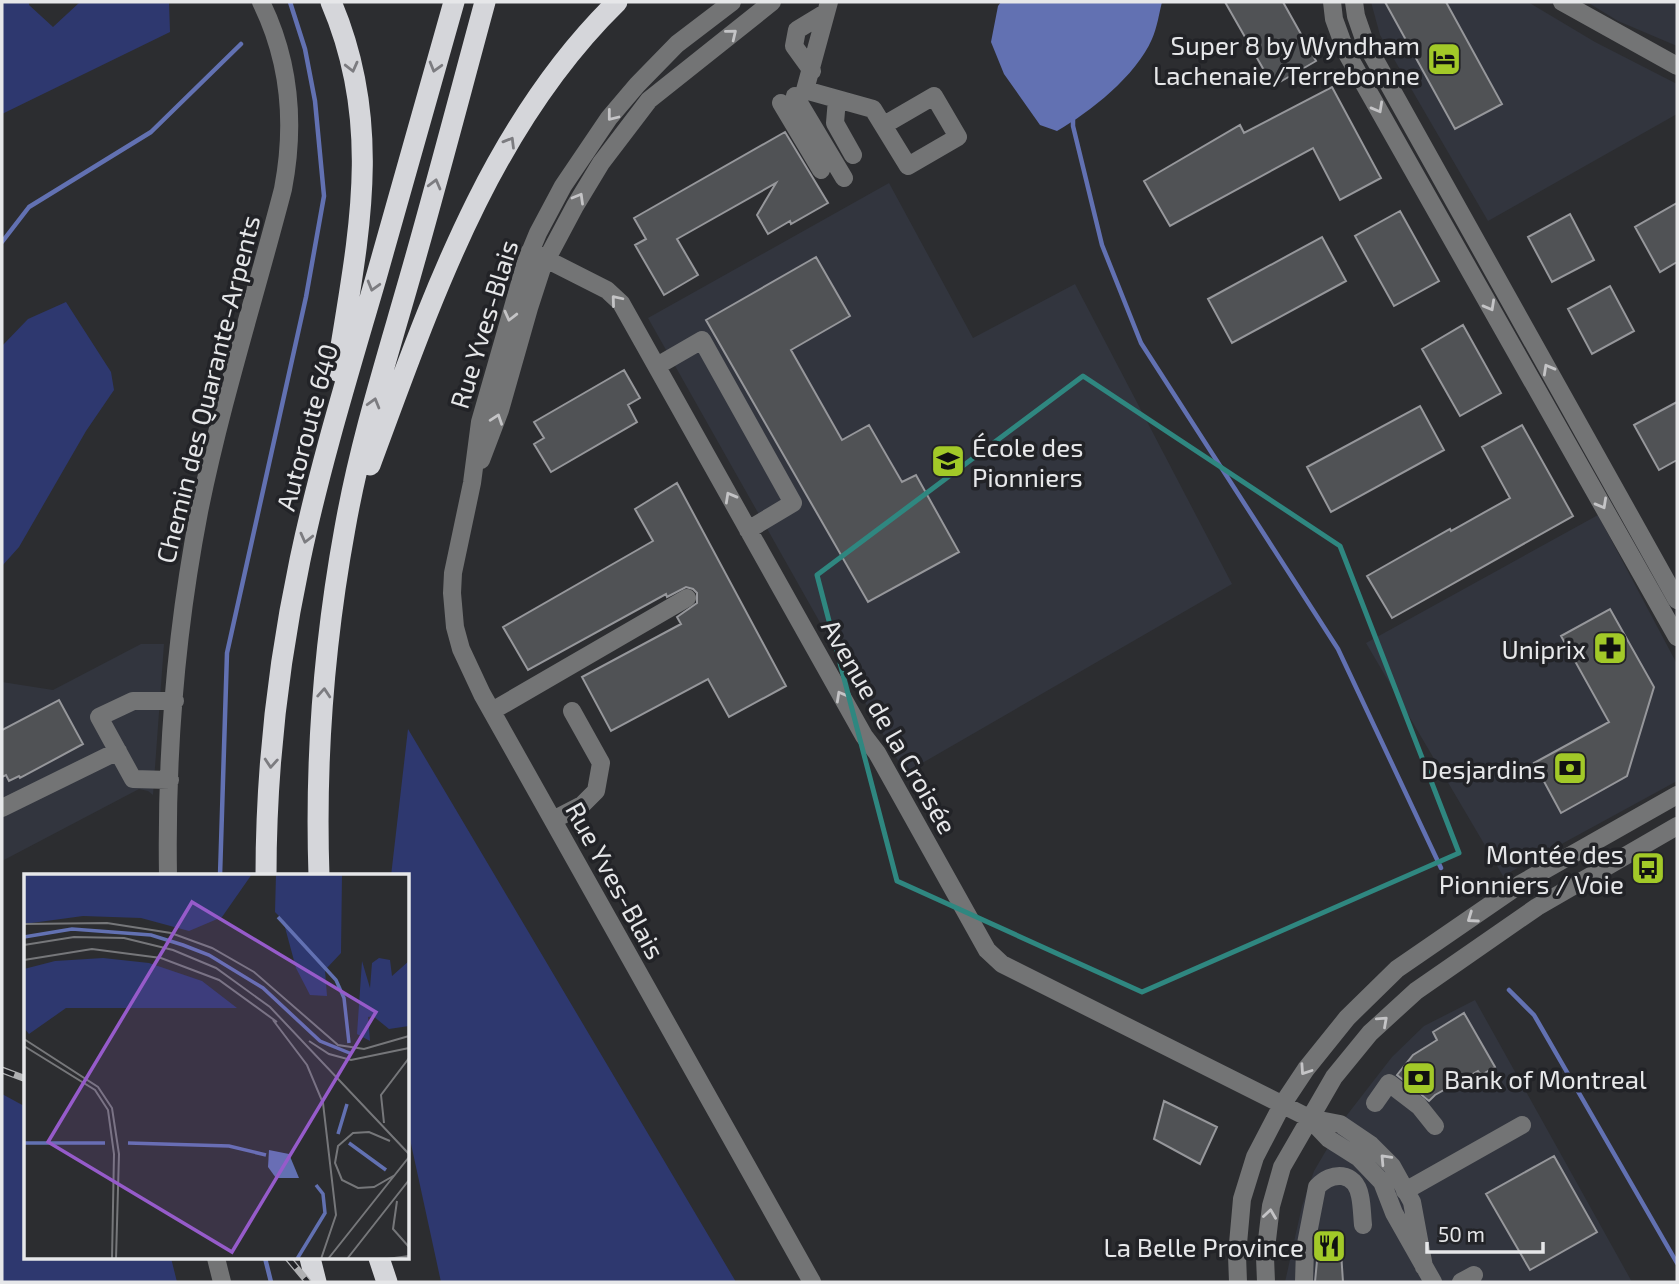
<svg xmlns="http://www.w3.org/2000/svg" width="1679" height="1284" viewBox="0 0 1679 1284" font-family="'Exo 2',sans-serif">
<rect width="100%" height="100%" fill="#2c2d30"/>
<path fill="#32353e" d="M1371 2H1528L1595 42 1677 84V114L1488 221 1380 35Z
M1587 2H1677V46L1618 21Z
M889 183 973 338 1075 284 1232 584 905 773 648 318Z
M1598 515 1677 664V781L1503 876 1366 643Z
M141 644H164L153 795 148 791 139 789 2 861V682L53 690Z
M1475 1000 1632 1282H1285L1302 1206 1314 1171 1347 1115 1392 1057 1424 1026Z"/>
<path fill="#2e386f" d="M2 2H29V5L53 27 80 2H169L170 32 2 114Z
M66 302 111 372 114 390 86 431 19 547 2 566V346L28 319Z
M408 729 736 1282H441L408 1130V876H391Z
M2 1094 26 1107V1258H171L177 1282H2Z"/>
<path fill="#6271b2" d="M1001 2H1162C1159 14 1157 28 1152 39 1136 76 1090 112 1057 131L1040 125 1004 74 991 42 998 6Z"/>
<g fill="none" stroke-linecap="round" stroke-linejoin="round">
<path stroke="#6271b2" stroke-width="4.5" d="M1073 118V126L1102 245 1141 343 1338 649 1441 868
M2 242 29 207 151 132 241 44
M220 876 227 653 306 297 324 196 315 101 305 49 290 2
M1509 990 1534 1015 1677 1263
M265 1258 271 1282"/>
</g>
<path fill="#505255" stroke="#96979b" stroke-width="2" d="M1225 2H1283L1316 61 1273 86Z
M1385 2H1446L1502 104 1455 129Z
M1332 87 1381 178 1340 200 1313 148 1170 226 1144 181 1240 125 1244 133Z
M785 132 828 203 791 224 790 221 768 234 757 215 776 183 677 239 698 275 664 295 635 245 646 239 634 218Z
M1677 203V262L1660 272 1635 227Z
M1400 211 1439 281 1394 306 1355 236Z
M1570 214 1594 260 1552 282 1528 237Z
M1322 237 1346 281 1232 343 1208 299Z
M816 257 850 316 791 350 842 440 869 425 902 482 916 475 959 552 868 602 706 320Z
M1610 286 1634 331 1592 354 1568 309Z
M1463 325 1501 393 1460 416 1422 349Z
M624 370 640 398 628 405 637 422 551 472 534 444 544 438 534 422Z
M1677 402V460L1659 470 1634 425Z
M1420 406 1444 450 1331 512 1307 467Z
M1522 425 1573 516 1392 618 1367 576 1450 529 1451 531 1510 498 1482 447Z
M677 483 786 686 729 717 708 679 611 731 582 677 681 624 677 617 697 603V593L693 589 686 587 667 597 666 594 528 670 503 627 653 541 635 509Z
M1610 609 1654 687 1627 776 1561 813 1534 763 1609 722 1561 636Z
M59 700 83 744 20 778 19 776 9 781 6 775 2 777V730Z
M1464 1013 1495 1067 1481 1075 1478 1071 1435 1095 1429 1101 1397 1075 1413 1055 1437 1040 1433 1032Z
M1164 1101 1217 1127 1200 1164 1154 1139Z
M1554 1156 1597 1232 1530 1270 1486 1194Z
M1340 1237 1343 1282H1315L1319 1239Z"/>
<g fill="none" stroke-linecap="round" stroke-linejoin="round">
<path stroke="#737475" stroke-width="18" d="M732 2 677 44 637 85 609 118 563 186 538 233 526 262 480 422 472 483 453 573 452 593 455 627 461 649 482 694 812 1282
M829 2 805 90 873 109 908 166 958 137 934 96 884 125
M1332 2 1334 19 1346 52 1677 637
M1354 2 1356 16 1365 42 1677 600
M1562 2 1677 66
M812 71 794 46 797 30 825 13
M795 96 844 178
M837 99 835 123 853 155
M781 103 821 170
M530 251 607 290 621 303 864 736 877 753 987 950 1002 964 1309 1118 1340 1124 1371 1145 1392 1166 1412 1202 1424 1267
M657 366 702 340 793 503 748 530
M481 460 500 410 529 308 542 268 575 206 601 163 649 100 772 2
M492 711 687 598
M170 780 133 779 99 717 133 701H175
M2 808 118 751
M553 820 582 805 596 791 601 763 572 711
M168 876C166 755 176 631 199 512 221 403 255 297 283 189 295 126 290 61 261 2
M1375 1103 1389 1083 1419 1106 1435 1126
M1309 1118 1329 1139 1359 1158 1382 1182 1394 1213 1433 1282
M1405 1191 1522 1125
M216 1258 222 1282
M1238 1282 1237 1255 1242 1199 1255 1157 1282 1105 1306 1069 1347 1018 1397 969 1522 883 1677 795
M1266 1282 1265 1257 1271 1206 1282 1167 1334 1077 1370 1033 1416 991 1537 907 1677 826
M1304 1282 1305 1249 1317 1187C1332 1171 1355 1171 1360 1196 1362 1205 1362 1215 1363 1225
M1461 1282 1474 1275"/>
<path stroke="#d5d6da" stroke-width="21" d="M331 2C385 128 357 242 337 371
M370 465C431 301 489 127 617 2
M266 876C266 770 278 664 300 560 320 465 349 371 376 278 402 186 428 94 454 2
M319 876C315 760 324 643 345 528 360 443 386 361 410 277 436 186 460 94 485 2
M310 1258 316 1282
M379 1258 387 1282"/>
<g stroke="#afb0b2" stroke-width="7">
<path id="rail" d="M2 1070 26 1079
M288 1258 308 1282"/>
</g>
<use href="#rail" stroke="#222327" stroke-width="4.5" stroke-dasharray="13" stroke-linecap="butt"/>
</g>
<defs><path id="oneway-chevron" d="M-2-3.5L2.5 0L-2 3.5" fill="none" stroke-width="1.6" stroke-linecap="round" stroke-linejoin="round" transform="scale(1.75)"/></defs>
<g stroke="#c4c4c6">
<use href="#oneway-chevron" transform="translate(732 34) rotate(-39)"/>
<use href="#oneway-chevron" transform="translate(1378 108) rotate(61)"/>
<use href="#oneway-chevron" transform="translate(612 116) rotate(128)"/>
<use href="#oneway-chevron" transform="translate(579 198) rotate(-60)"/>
<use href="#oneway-chevron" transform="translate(616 300) rotate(-130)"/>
<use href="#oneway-chevron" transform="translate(1490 306) rotate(61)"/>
<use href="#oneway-chevron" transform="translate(510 316) rotate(104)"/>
<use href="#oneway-chevron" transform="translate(1548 369) rotate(-119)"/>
<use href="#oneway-chevron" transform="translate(497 419) rotate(-71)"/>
<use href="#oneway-chevron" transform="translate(730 497) rotate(-119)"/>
<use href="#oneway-chevron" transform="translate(1602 504) rotate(61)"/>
<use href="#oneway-chevron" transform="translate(841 696) rotate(-119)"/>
<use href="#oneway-chevron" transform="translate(1472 918) rotate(145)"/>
<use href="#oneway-chevron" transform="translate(1383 1021) rotate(-42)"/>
<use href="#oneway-chevron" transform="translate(1305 1070) rotate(124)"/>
<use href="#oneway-chevron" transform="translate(1385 1159) rotate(-133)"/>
<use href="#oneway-chevron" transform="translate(1270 1214) rotate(-82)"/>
</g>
<g stroke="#7c7c80">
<use href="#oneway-chevron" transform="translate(352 67) rotate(76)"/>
<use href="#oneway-chevron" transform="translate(435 67) rotate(106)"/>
<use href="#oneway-chevron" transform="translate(510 142) rotate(-59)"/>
<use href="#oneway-chevron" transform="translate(435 184) rotate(-75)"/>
<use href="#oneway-chevron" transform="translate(373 286) rotate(106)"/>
<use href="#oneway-chevron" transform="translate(374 403) rotate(-74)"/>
<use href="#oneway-chevron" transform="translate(306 538) rotate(104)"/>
<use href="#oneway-chevron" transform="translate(324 693) rotate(-86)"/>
<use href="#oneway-chevron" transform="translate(271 763) rotate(94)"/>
</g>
<path fill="none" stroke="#2f8780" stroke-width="5" stroke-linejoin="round" d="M1083 376 1340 546 1459 853 1142 992 897 881 817 575Z"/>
<defs>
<g id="hotel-square" transform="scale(1.75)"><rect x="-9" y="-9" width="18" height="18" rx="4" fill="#a2c928" stroke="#222327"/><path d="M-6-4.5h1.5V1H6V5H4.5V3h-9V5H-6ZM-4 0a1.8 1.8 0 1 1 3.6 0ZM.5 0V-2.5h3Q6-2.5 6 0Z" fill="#111"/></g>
<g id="school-square" transform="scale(1.75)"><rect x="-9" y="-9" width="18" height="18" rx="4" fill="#a2c928" stroke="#222327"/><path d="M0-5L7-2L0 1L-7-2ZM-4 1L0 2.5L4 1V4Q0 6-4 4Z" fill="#111"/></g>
<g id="pharmacy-square" transform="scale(1.75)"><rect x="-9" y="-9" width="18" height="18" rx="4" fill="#a2c928" stroke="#222327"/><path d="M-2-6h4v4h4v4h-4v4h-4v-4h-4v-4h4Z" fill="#111"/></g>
<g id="bank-square" transform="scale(1.75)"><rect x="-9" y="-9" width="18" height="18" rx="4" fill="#a2c928" stroke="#222327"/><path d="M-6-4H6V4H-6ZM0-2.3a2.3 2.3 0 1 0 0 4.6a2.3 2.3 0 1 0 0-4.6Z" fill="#111"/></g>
<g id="bus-square" transform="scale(1.75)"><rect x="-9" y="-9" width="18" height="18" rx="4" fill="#a2c928" stroke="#222327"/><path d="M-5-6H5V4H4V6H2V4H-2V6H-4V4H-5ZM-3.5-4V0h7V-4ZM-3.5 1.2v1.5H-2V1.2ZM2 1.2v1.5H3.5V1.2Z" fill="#111"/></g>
<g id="restaurant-square" transform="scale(1.75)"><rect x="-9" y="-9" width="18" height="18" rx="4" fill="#a2c928" stroke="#222327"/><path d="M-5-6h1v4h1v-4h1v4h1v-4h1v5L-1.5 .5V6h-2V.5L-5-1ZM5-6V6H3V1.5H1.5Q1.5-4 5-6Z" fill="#111"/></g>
</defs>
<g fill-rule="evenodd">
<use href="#hotel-square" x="1444" y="59"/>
<use href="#school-square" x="948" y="461"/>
<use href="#pharmacy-square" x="1610" y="648"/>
<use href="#bank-square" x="1570" y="768"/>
<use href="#bus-square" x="1648" y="868"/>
<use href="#bank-square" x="1419" y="1078"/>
<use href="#restaurant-square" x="1329" y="1246"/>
</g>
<g text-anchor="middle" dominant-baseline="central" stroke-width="7" stroke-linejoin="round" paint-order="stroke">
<g font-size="26" fill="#e6e7e9" stroke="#222327" text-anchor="end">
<text x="1420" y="44">Super 8 by Wyndham<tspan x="1420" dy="30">Lachenaie/Terrebonne</tspan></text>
<text x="972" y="446" text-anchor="start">École des<tspan x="972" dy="30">Pionniers</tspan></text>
<text x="1586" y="648">Uniprix</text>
<text x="1546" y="768">Desjardins</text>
<text x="1624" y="853">Montée des<tspan x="1624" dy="30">Pionniers / Voie</tspan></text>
<text x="1444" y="1078" text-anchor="start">Bank of Montreal</text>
<text x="1304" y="1246">La Belle Province</text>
</g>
<g font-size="26" fill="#e6e7e9" stroke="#222327">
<text transform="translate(483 324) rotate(-73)">Rue Yves-Blais</text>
<text transform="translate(207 389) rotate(-76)">Chemin des Quarante-Arpents</text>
<text transform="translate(306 427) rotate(-75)">Autoroute 640</text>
<text transform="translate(890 726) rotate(60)">Avenue de la Croisée</text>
<text transform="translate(616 880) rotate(61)">Rue Yves-Blais</text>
</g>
</g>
<g transform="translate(24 874)">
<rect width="385" height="385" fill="#2c2d30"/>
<path d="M0 0H228L198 43 165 57 117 44 59 42 0 50ZM252 0H318L317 79 301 96 303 122 286 121 272 94 259 46 251 38ZM79 84 125 89 178 107 213 134H42L5 160 0 154V95L31 87ZM355 84 366 86 368 102 385 87V152L365 155 349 142 344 143 346 167 333 160 338 87 346 114 348 89Z" fill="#2e386f"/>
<path d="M245 276 265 280 275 304H252L244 293Z" fill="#6271b2"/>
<path fill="none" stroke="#6271b2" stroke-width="3.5" d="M254 43 312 106 320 124 325 169M0 63 48 55 127 61 159 71 185 81 239 114 296 167 328 180M314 260 323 230M0 269H81M104 269 205 272 242 281M325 269 362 296M273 385 301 339 299 320 292 311"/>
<path fill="none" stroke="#76777a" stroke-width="2" d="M0 50 83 49 147 59 188 74 230 98 314 171 340 175 385 162M0 71 50 63 100 64 149 76 192 94 246 133 385 280M0 86 68 75 137 84 195 106 253 148M249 146 283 191 299 229 312 341 297 385M0 165 74 213 88 234 95 280 92 385M285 167 305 180 327 186 385 174M0 172 71 216 84 236 90 280 88 385M360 249 357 221 385 184M366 267 345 258 329 259 314 272 311 289 318 306 334 314 350 313 371 301M373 327 369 355 385 373M304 385 385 283M323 385 385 306M363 385 385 382"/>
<path fill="#965bca" fill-opacity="0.15" stroke="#965bca" stroke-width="3.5" d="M168 28 352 138 208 378 24 268Z"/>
<rect width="385" height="385" fill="none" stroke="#e6e7e9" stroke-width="3.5"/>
</g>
<rect width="1679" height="1284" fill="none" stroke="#e6e7e9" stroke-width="7"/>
<path d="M1427 1242v10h116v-10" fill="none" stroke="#e6e7e9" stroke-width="3.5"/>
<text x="1438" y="1242" font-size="21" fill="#e6e7e9" stroke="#222327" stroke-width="5" paint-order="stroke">50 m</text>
</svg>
